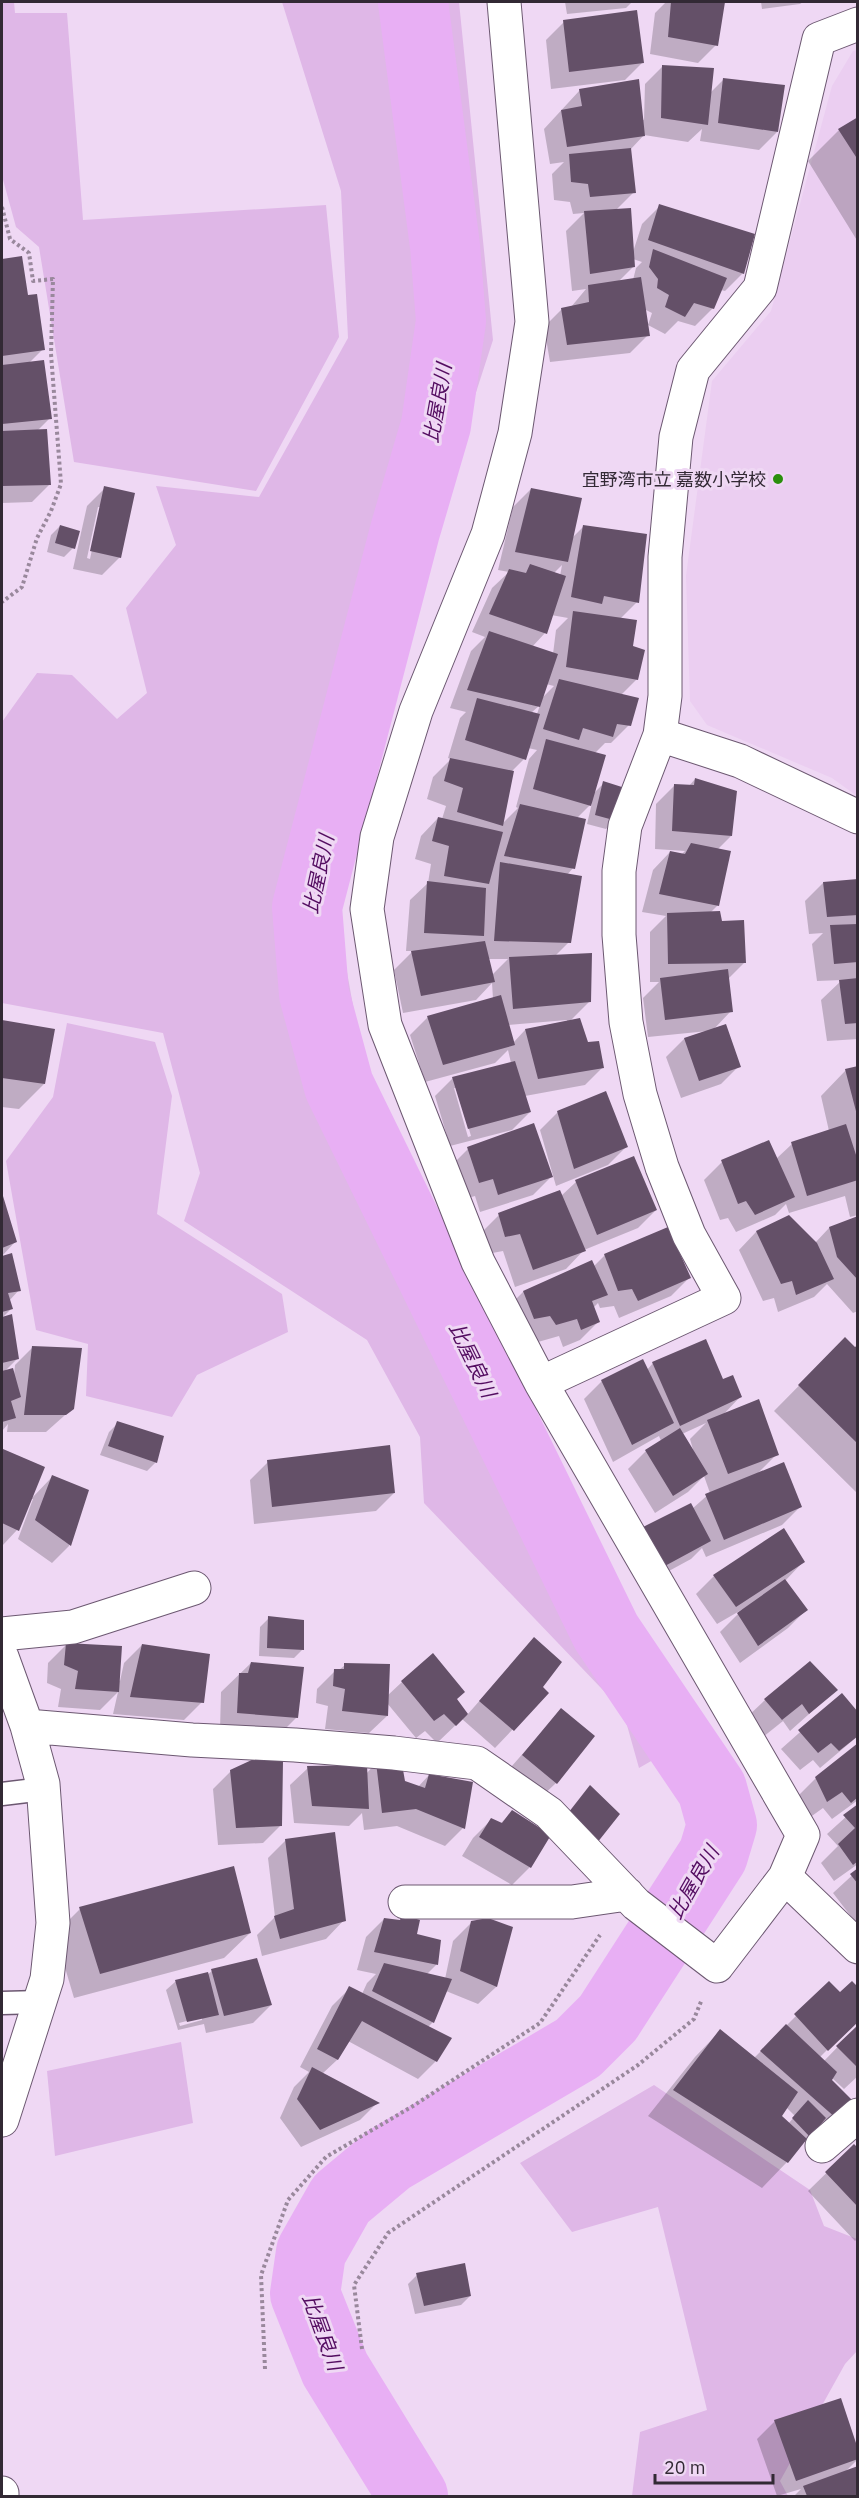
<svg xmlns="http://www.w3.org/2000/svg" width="859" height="2498" viewBox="0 0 859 2498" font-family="'IBM Plex Sans','Noto Sans JP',sans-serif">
<rect width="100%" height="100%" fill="#efd8f4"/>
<path fill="#ebcef1" d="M857 50V796L832 778 707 725 690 701 686 576 712 381 771 311 832 86 853 51Z"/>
<path fill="#dfb7e7" d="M2 2H14L15 13H67L83 220 326 205 339 337 256 491 74 462 39 247 16 227 2 176Z
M282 2H459L493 340 426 546 328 866 371 1106 529 1453 693 1737 639 1768 623 1711 424 1503 420 1437 367 1340 184 1221 200 1173 163 1033 2 1003V722L37 673 72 675 117 719 147 693 126 608 176 545 156 486 259 497 348 338 341 191Z
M67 1023 155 1042 172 1096 157 1214 282 1294 288 1332 197 1375 172 1417 86 1396 88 1344 36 1330 6 1161 53 1097Z
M181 2042 193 2123 55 2156 47 2071Z
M654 2085 810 2190 824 2226 857 2239V2351L845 2364 780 2481 788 2496H632L640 2432 707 2410 658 2207 572 2232 520 2163Z"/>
<path fill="#0003" fill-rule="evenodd" d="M565 2H632L626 8 567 14Z
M666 2H724L716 45 698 63 650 54 655 13Z
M761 2H803L800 4 762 9Z
M564 22 643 62 625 80 551 89 546 40Z
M663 66 710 93 724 79 777 132 759 150 700 141 702 129 688 142 644 135 630 150 634 192 616 210 633 252 642 224 660 206 743 273 725 291 721 290 713 308 695 326 678 321 665 334 648 325 652 313 644 309 648 335 630 353 550 362 544 327 562 309 571 307 586 289 572 291 566 231 584 213 573 214 570 202 554 200 552 174 564 162 550 164 544 129 580 90 644 120 645 84ZM633 259 642 262 636 268 633 280 618 282 634 266Z
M858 119V242L808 161 839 130Z
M21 258 27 297 43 349 29 363 50 418 37 431 50 484 32 502 2 503V261Z
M105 488 120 557 102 575 73 569 87 506ZM98 507H101L90 559 87 558Z
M531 489 571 539 584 526 637 602 620 619 631 647 637 679 621 695 629 725 611 743H605L595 753 593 794 604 783 615 820 606 829 587 824 592 803 577 818 573 868 567 875 569 942 555 956 590 1001 570 1021 603 1067 585 1085 525 1096 530 1112 512 1130 450 1146 435 1096 453 1078 511 1063 508 1050 495 1063 425 1082 410 1035 428 1017 493 999 492 983 476 1000 403 1013 394 970 413 951H406L410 900 428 883 431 864 415 859 421 836 438 818 442 819 446 806 427 799 433 777 451 759 448 758 460 718 466 712 450 708 471 651 485 637 472 632 492 588 509 572 498 570 513 507ZM562 565 560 576 554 573ZM551 615 568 618 556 630 553 654 532 647 545 633ZM546 684 554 686 541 699ZM540 705 537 714 531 713ZM528 748 537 750 529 759 516 807 518 808 502 824 511 772 524 759ZM488 959H508L492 975ZM567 1020V1022L525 1030 513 1043 508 1025ZM454 1088H457L471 1136 468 1137Z
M60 526 73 548 64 557 47 552 51 535Z
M695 779 731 836 717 850 718 905 710 913 721 923 745 962 728 979 731 1011 713 1030 739 1066 721 1084 681 1098 666 1057 684 1039 708 1031 648 1037 643 998 659 982H650V932L666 916 642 912 653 870 670 852 681 855 685 851 655 849 656 804 674 786H689Z
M858 880V1039L827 1041 821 1000 842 980 817 981 812 944 823 933 809 934 805 901 823 883Z
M2 1022 53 1030 44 1084 19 1109 2 1107Z
M858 1068V1215L850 1217 845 1196 789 1213 786 1204 775 1215 736 1232 728 1218 720 1220 704 1180 722 1162 776 1159 792 1144 829 1131 821 1096 846 1070Z
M558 1112 626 1147 608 1165 556 1186 540 1130Z
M468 1149 551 1177 533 1195 480 1212 475 1196 461 1200 450 1167Z
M576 1182 656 1210 638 1228 584 1250 566 1269 515 1287 503 1251 487 1254 481 1233 499 1215 561 1196Z
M2 1198 15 1242 2 1256Z
M858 1218V1311L853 1313 827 1284 814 1297 778 1312 774 1298 763 1301 739 1250 756 1232 815 1243 829 1228Z
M10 1254 19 1290 9 1301 11 1309 2 1318 18 1358 5 1371 14 1376 15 1365 33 1347 73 1408 46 1432H7L8 1424 2 1431V1257Z
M605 1255 689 1278 671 1296 619 1318 614 1306 600 1308 598 1303 593 1308 598 1322 580 1340 563 1347 559 1336 538 1342 505 1310 523 1292 593 1267Z
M845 1339 854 1349 858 1347V1494L774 1411Z
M642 1361 647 1370 653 1363 722 1381 740 1397 722 1416 777 1454 756 1475 800 1507 782 1525 706 1557 702 1548 691 1559 645 1584 692 1509 710 1493 704 1476 688 1492 655 1513 628 1469 646 1451 661 1441 659 1436 613 1462 584 1399 602 1381ZM706 1423 690 1439 694 1453 682 1434Z
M118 1423 156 1462 147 1471 100 1455 109 1432Z
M2 1451H3L17 1530 2 1546Z
M268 1462 394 1493 376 1511 254 1524 250 1480Z
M52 1477 87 1491 69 1546 52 1563 18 1539 33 1499H31Z
M803 1562 785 1581 806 1610 788 1628 740 1663 720 1632 743 1609 717 1624 696 1594 714 1576Z
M269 1618 303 1649 294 1658 259 1656 260 1627Z
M534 1639 541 1687 547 1693 495 1748 462 1719 437 1743 425 1731 416 1738 387 1703V1716L369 1733 325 1729 328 1706 316 1703 317 1689 335 1671 339 1670 345 1665 387 1696 402 1682 456 1699 467 1715Z
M66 1645 120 1681 124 1663 142 1645 202 1702 184 1720 113 1714 118 1692 100 1710 58 1707 61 1689 47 1683 48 1663Z
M251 1663 296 1718 278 1736 220 1730 221 1692Z
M836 1690 790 1731 783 1721 763 1737 747 1717 765 1700Z
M842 1695 858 1736 820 1768 813 1760 800 1770 781 1749Z
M561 1710 556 1783 538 1800 505 1774Z
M858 1745V1800L832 1819 823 1808 809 1818 798 1796 816 1778Z
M376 1763 403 1782 418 1787 429 1775 463 1828 445 1846 397 1826 364 1830 362 1813 349 1826 294 1823 290 1785 308 1768 366 1774Z
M231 1771 281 1825 263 1843 218 1845 213 1789Z
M858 1806V1864L834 1881 821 1863 838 1846 827 1834Z
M512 1812 530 1867 512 1885 462 1856 473 1838 491 1820 500 1824Z
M286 1840 344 1920 326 1939 262 1956 257 1935 275 1917 268 1858Z
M858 1870V1922L856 1923 833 1893Z
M80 1909 250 1933 224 1958 74 1998 55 1934Z
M403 1916 415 1936 440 1941 436 1965 426 1975 445 1979 453 1941 472 1922 511 1928 496 1987 478 2004 446 1991 433 2022 428 2027 436 2061 418 2079 348 2041 337 2060 322 2074 377 2103 360 2120 301 2147 280 2118 294 2087 309 2072 300 2067 332 2006 350 1988 362 1994 367 1983 376 1974 357 1970 366 1937 384 1919 398 1922Z
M212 1971 271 2005 253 2023 206 2033 204 2024 178 2030 166 1990 175 1982 207 1973V1975ZM202 2017V2020L180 2026 179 2023Z
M829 1983 858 2019 820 2057 824 2061 858 2026V2076L844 2089 832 2078 830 2080 836 2118 813 2131 787 2162 762 2188 648 2116 695 2057 720 2031 754 2058ZM786 2107 795 2116 788 2124 780 2116Z
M854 2146 858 2150V2238L855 2241 808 2191Z
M417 2275 470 2296 461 2305 415 2314 408 2284Z
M775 2421 858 2459 844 2473 858 2468V2496H794L801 2489 777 2496 757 2439Z"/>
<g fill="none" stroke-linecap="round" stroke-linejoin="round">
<path stroke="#e8aff4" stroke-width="70" d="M413 2 445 246 451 321 436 425 405 531 307 907 314 994 339 1086 606 1632 712 1789 722 1825 713 1855 608 2018 578 2048 389 2159 341 2199 311 2252 305 2294 335 2369 413 2496"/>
</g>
<path fill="#645068" d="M671 2H725L718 46 668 37Z
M637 10 644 63 569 72 563 20Z
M662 65 714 68 708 125 661 118Z
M723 78 785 85 778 132 718 123Z
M639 79 645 136 567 147 561 110 582 106 579 89Z
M858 117V160L838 129Z
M631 148 636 193 590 197 588 184 571 182 569 154Z
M659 204 755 234 744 274 648 240Z
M631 208 635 267 590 274 584 211Z
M653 249 727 278 714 309 694 303 685 317 665 307 669 295 657 288 658 279 649 267Z
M22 256 28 295 37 294 45 350 2 356V259Z
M641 277 650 336 567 345 561 308 589 302 588 285Z
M44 360 52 419 2 424V365Z
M47 429 51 485 2 486V431Z
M104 486 135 493 121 558 90 551Z
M531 488 582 498 568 562 515 552Z
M60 525 80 531 75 549 55 543Z
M583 525 647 534 639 603 604 596 602 604 571 597Z
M530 564 566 576 547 634 489 614 509 569 526 573Z
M573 611 637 620 633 646 645 650 638 680 566 667Z
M489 631 558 654 540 707 467 690Z
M559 679 639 698 631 726 617 724 613 737 583 728 579 740 543 729Z
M477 698 540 714 526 760 465 740Z
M546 739 606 755 591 806 533 789Z
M450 758 514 771 503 826 457 812 463 788 444 781Z
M695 778 737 791 732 836 672 831 674 784 694 785Z
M603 781 625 788 617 821 595 815Z
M520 804 586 819 575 869 504 856Z
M438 817 503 832 489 884 444 876 449 846 432 841Z
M691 843 731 851 719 906 659 894 670 851 685 854Z
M500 862 582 876 571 943 494 941Z
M858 879V915L827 917 823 882Z
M427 881 486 888 484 936 424 933Z
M720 911 722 921 744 920 746 963 668 964 667 913Z
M858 924V962L834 964 830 925Z
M485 941 495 982 421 996 411 951Z
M592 953 591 1002 513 1009 509 957Z
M728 969 733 1012 665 1020 660 978Z
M858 978V1023L845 1024 839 980Z
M501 995 515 1045 443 1065 427 1016Z
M580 1018 588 1042 599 1041 604 1068 538 1079 525 1029Z
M2 1020 55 1029 45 1084 2 1078Z
M726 1024 741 1067 699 1081 684 1038Z
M515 1061 531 1112 468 1129 452 1077Z
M858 1066V1115H857L845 1069Z
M606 1091 628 1147 574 1169 557 1111Z
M534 1123 553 1177 498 1195 493 1179 479 1183 467 1147Z
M846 1124 858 1161V1180L807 1196 791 1142Z
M769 1140 795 1197 755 1215 746 1201 738 1204 721 1160Z
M634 1156 657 1210 597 1235 575 1180Z
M560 1190 586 1251 533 1270 520 1234 505 1237 498 1213Z
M2 1196H3L17 1242 2 1248Z
M789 1215 817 1243 834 1279 796 1295 792 1281 781 1284 756 1231Z
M858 1216V1280L837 1257 829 1227Z
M668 1227 691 1278 638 1301 632 1289 618 1291 604 1254Z
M12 1253 21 1291 8 1293 13 1309 2 1312V1256Z
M592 1260 608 1295 592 1301 600 1322 581 1330 577 1319 556 1325 550 1316 534 1319 523 1291Z
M12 1314 19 1359 2 1363V1317Z
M845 1337 855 1347 858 1345V1444L798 1385Z
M706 1339 723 1379 733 1375 742 1397 680 1426 652 1362Z
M32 1346 82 1348 74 1409 66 1415H24Z
M643 1359 674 1423 632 1445 601 1380Z
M13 1368 21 1397 11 1401 16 1418 2 1422V1371Z
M759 1399 779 1455 728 1474 707 1420Z
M117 1421 164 1436 157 1463 108 1446Z
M680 1428 708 1474 673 1496 645 1450Z
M390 1445 395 1493 272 1507 267 1460Z
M3 1449 45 1467 19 1531 2 1523V1450Z
M784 1462 802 1507 724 1540 705 1494Z
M52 1475 89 1490 71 1546 35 1520Z
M691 1503 711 1541 663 1567 643 1527Z
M784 1528 805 1562 736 1607 713 1575Z
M785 1579 808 1610 758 1646 737 1613Z
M268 1616 304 1620V1650L267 1648Z
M534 1637 562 1662 543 1687 549 1693 514 1731 479 1701Z
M66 1643 122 1646 119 1692 75 1689 78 1671 64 1665Z
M142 1644 210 1654 204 1703 130 1697Z
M433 1653 465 1692 457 1699 468 1714 456 1726 444 1714 434 1721 401 1681Z
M810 1661 838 1690 809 1714 802 1704 782 1720 764 1699Z
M251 1662 304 1667 298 1718 237 1713 239 1673H248Z
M344 1663 390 1664 388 1716 342 1711 345 1689 333 1686 334 1669H344Z
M842 1693 858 1712V1736L839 1751 831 1743 818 1753 798 1730Z
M561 1708 595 1736 557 1784 522 1755Z
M858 1743V1797L851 1803 842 1792 827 1802 815 1777Z
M258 1757 283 1761 282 1826 236 1828 230 1770Z
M376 1762 402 1764 405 1781 425 1788 429 1774 473 1782 465 1829 416 1809 382 1813Z
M367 1765 369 1809 312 1806 307 1766Z
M590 1785 620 1814 597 1843 565 1817Z
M858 1804V1861L853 1865 838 1844 855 1828 843 1815Z
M512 1810 551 1835 531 1868 479 1837 491 1818 502 1823Z
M335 1832 346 1921 280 1939 274 1916 294 1909 285 1839Z
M234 1866 251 1933 100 1974 79 1907Z
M858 1868V1884L850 1874Z
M403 1915 420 1920 417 1934 441 1940 438 1965 374 1952 384 1918 400 1920Z
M488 1918 513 1927 497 1987 460 1971 471 1921Z
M257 1958 272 2005 224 2016 211 1969Z
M384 1963 452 1979 434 2023 372 1991Z
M208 1972 219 2015 187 2022 175 1980Z
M829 1981 840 1992 852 1981 858 1987V2022L828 2051 794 2014Z
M349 1986 452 2038 437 2062 362 2021 338 2060 317 2049Z
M786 2024 837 2072 832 2080 853 2101 837 2119 760 2051Z
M858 2025V2068L836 2046Z
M720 2029 798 2092 782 2116 807 2139 788 2163 673 2090Z
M312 2067 380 2103 320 2130 297 2099Z
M808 2100 826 2118 810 2137 792 2118Z
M854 2144 858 2148V2207L825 2172Z
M465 2263 471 2296 424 2306 416 2273Z
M841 2398 858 2449V2459L796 2481 774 2420Z
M858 2466V2496H807L803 2486Z"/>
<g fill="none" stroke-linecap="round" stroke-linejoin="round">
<g stroke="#6c5871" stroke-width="25">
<path id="lane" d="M2 1794 43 1789
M2 2003 40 2002"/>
</g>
<g stroke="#6c5871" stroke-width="35">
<path id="street" d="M660 735 740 761 858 817
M541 1383 724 1298 689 1235 662 1167 640 1094 626 1022 619 935V871L625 826 660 735 665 696V557L676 437 693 370 760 288 819 39 858 24
M2 1634 73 1627 194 1588
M2 1657 27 1726 43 1784 53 1923 47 1979 2 2120
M27 1726 192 1740 295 1745 394 1753 477 1763 549 1813 636 1904 717 1966 785 1877 803 1835 541 1383 478 1262 385 1025 367 909 377 837 416 711 488 534 515 433 532 322 504 2
M785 1877 858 1947
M405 1902H572L627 1894
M822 2146 858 2115
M2 2493V2496"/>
</g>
<path stroke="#99889c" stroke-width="4" stroke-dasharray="3 3" stroke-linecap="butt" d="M2 207 10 239 29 253 33 281 53 279 51 354 61 484 51 511 37 538 22 587 2 602
M362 2349 354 2285 388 2233 638 2065 694 2019 702 1999
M265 2369 261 2275 288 2200 326 2157 413 2106 540 2023 600 1935"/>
<use href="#lane" stroke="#fff" stroke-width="22"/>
<use href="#street" stroke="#fff" stroke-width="33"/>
</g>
<circle fill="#2a8f0c" stroke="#efd8f4" stroke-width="2" cx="778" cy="479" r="6"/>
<g text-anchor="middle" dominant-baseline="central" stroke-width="6" stroke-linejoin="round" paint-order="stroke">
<g font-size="18" fill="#322934" stroke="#efd8f4" text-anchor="end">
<text x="766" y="479">宜野湾市立 嘉数小学校</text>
</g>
<g font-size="20" font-style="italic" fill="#540d61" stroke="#efd8f4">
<text transform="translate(437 403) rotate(-80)">比屋良川</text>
<text transform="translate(318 874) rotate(-78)">比屋良川</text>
<text transform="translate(473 1360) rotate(64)">比屋良川</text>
<text transform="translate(693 1882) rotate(-60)">比屋良川</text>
<text transform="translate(323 2332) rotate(70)">比屋良川</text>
</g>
</g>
<rect width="859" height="2498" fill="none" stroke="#322934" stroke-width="6"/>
<path d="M655 2474v9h118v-9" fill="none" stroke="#322934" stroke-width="3"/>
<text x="664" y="2474" font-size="18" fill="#322934" stroke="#efd8f4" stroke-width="4.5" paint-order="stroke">20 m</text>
</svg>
